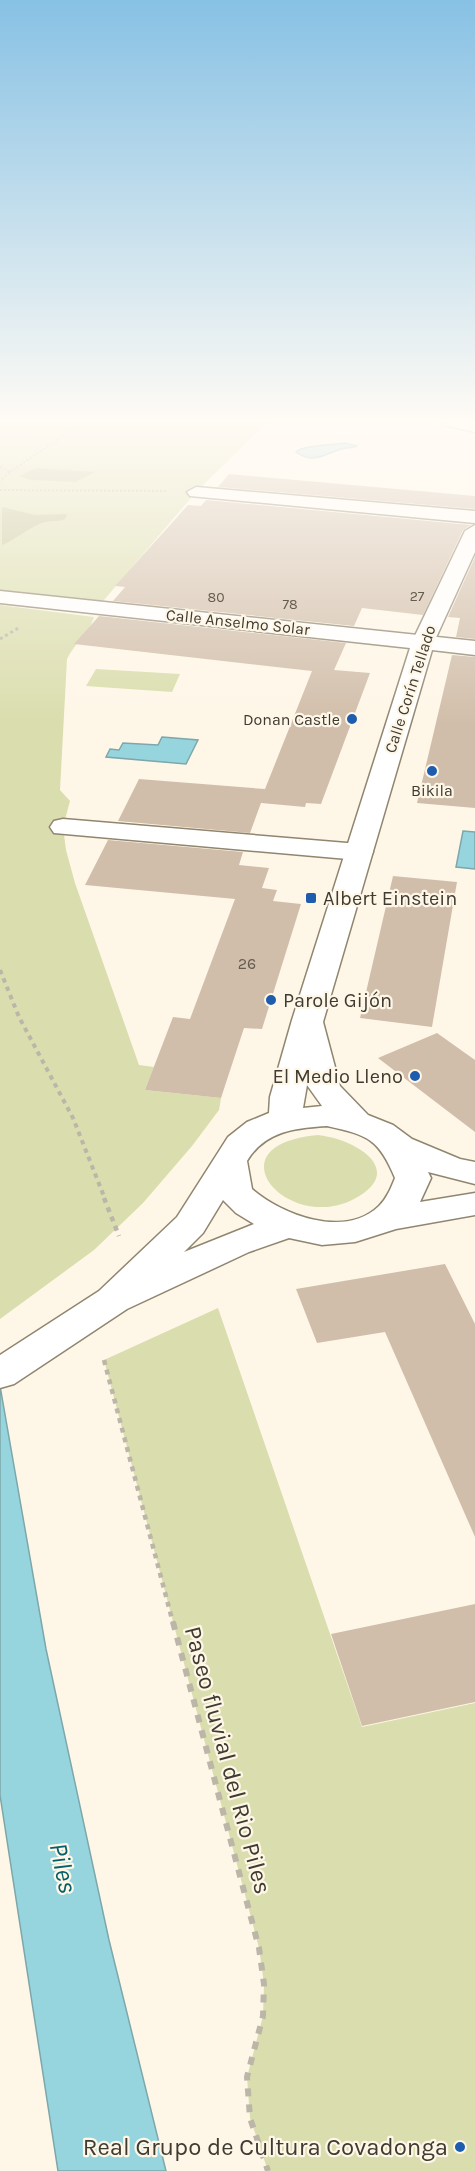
<svg xmlns="http://www.w3.org/2000/svg" width="475" height="2171" viewBox="0 0 475 2171" font-family="Karla,sans-serif">
<rect width="100%" height="100%" fill="#fef7e8"/>
<path fill="#daddad" d="M0 421H274L264 425 196 492 98 607 0 597Z
M0 605 94 617C90 632 74 644 67 659L60 790 70 801 63 827 66 850 75 883 139 1065 154 1067 145 1090 221 1098 219 1110 192 1146 143 1203 94 1250 0 1319Z
M96 669 180 674 172 692 86 686Z
M318 1135C355 1139 408 1170 354 1199 288 1234 209 1145 318 1135Z
M218 1308 362 1727 475 1703V2171H268L250 2118 247 2077 263 2016 264 1984 259 1948 104 1360Z"/>
<path fill="#c1c394" d="M36 468 95 472 76 482 30 480 19 476Z
M2 507 35 515 67 514 65 519C58 522 53 520 46 522 34 524 15 540 2 545Z"/>
<path fill="#97d5de" stroke="#7da7aa" stroke-width="1.5" d="M345 443 357 446C351 449 344 447 338 450 324 455 311 464 296 452 303 445 333 445 345 443Z
M162 737 198 740 186 764 106 757 110 749 119 750 123 743 158 745Z
M463 831 475 832V869L456 867Z
M0 1386 46 1649 109 1940 166 2171H58L0 1795Z"/>
<path fill="#d1beaa" d="M229 474 475 496V509L218 487Z
M206 500 471 525 463 530 423 615 362 608 354 626 113 601 125 587 115 586 188 505 201 506Z
M475 557V639L456 637 460 618 448 617Z
M99 616 346 643 334 670 370 673 321 804 306 803 305 807 261 803 250 833 118 821 139 779 265 789 312 671 74 644Z
M452 655 475 657V808L417 803Z
M108 840 243 852 239 865 269 868 262 888 277 890 273 901 301 904 262 1029 244 1028 221 1098 145 1090 173 1017 190 1019 235 899 85 885Z
M393 876 457 882 432 1027 360 1018Z
M437 1033 475 1060V1132L378 1058Z
M445 1264 475 1324V1537L385 1332 317 1343 296 1289Z
M475 1604V1702L362 1726 331 1634Z"/>
<g fill="none" stroke-linecap="round" stroke-linejoin="round">
<g stroke="#90856f" stroke-width="3">
<path id="street" d="M442 421 475 422V432L444 425Z
M196 487 475 511V523L190 496 187 492Z
M475 525V552L434 642 431 647H415L412 642 465 531Z
M63 819 359 844 369 846 373 852 369 858 359 860 54 833 50 827 54 821Z"/>
</g>
<g stroke="#90856f" stroke-width="3">
<path id="secondary" d="M0 591 475 641V655L432 650 323 1022 340 1086 368 1115 393 1125 412 1139 460 1159 475 1162V1184L428 1172 431 1178 420 1202 475 1193V1215L396 1229 355 1242 322 1245 289 1238 249 1252 127 1309 14 1384 0 1388V1355L99 1291 177 1217 228 1137 247 1122 269 1113 270 1097 292 1020 410 648 0 603ZM307 1085 322 1106 303 1108ZM327 1126C368 1135 379 1139 395 1178 391 1188 387 1198 379 1206 345 1239 282 1215 252 1189L247 1161C265 1131 295 1128 327 1126ZM223 1200 236 1213 254 1224 184 1252 203 1233Z"/>
</g>
<path stroke="#bcb6a9" stroke-width="2" stroke-dasharray="2 2" stroke-linecap="butt" d="M0 467 10 472 0 481
M10 472 85 421
M0 490 168 491"/>
<path stroke="#bcb6a9" stroke-width="3" stroke-dasharray="3 3" stroke-linecap="butt" d="M0 639 20 627"/>
<path stroke="#bcb6a9" stroke-width="4" stroke-dasharray="4.5 4.5" stroke-linecap="butt" d="M0 970 19 1017 73 1118 105 1199"/>
<path stroke="#bcb6a9" stroke-width="4.5" stroke-dasharray="5 5" stroke-linecap="butt" d="M104 1198 119 1236
M104 1360 173 1623"/>
<path stroke="#bcb6a9" stroke-width="6" stroke-dasharray="8 8" stroke-linecap="butt" d="M173 1622 259 1948 264 1984 263 2016 247 2077 250 2118 268 2171"/>
<use href="#street" fill="#fff" fill-rule="evenodd"/>
<use href="#secondary" fill="#fff" fill-rule="evenodd"/>
</g>
<linearGradient id="sky" x2="0" y2="1"><stop stop-color="#87c1e4"/><stop offset="0.58" stop-color="#fffbf5"/><stop offset="1" stop-color="#fffbf5" stop-opacity="0"/></linearGradient>
<rect width="475" height="725" fill="url(#sky)"/>
<g fill="#1e5cae" stroke="#fef7e8" stroke-width="2">
<circle cx="352" cy="719" r="6"/>
<circle cx="432" cy="771" r="6"/>
<rect x="305" y="892" width="12" height="12" rx="3"/>
<circle cx="271" cy="1000" r="6"/>
<circle cx="415" cy="1076" r="6"/>
<circle cx="460" cy="2147" r="6"/>
</g>
<g text-anchor="middle" dominant-baseline="central" stroke-width="4.5" stroke-linejoin="round" paint-order="stroke">
<g font-size="14" fill="#645c4f">
<text x="417" y="596">27</text>
<text x="216" y="597">80</text>
<text x="290" y="604">78</text>
</g>
<g font-size="16" fill="#3f3b31" stroke="#fef7e8">
<text transform="translate(238 622) rotate(6)">Calle Anselmo Solar</text>
<text transform="translate(410 689) rotate(-72)">Calle Corín Tellado</text>
</g>
<g font-size="16" fill="#3f3b31" stroke="#fef7e8" text-anchor="end">
<text x="340" y="719">Donan Castle</text>
<text x="432" y="790" text-anchor="middle">Bikila</text>
</g>
<g font-size="16" fill="#645c4f">
<text x="247" y="963">26</text>
</g>
<g font-size="20" fill="#3f3b31" stroke="#fef7e8" text-anchor="start">
<text x="323" y="898">Albert Einstein</text>
<text x="283" y="1000">Parole Gijón</text>
<text x="403" y="1076" text-anchor="end">El Medio Lleno</text>
</g>
<g font-size="24" fill="#3f3b31" stroke="#fef7e8">
<text transform="translate(228 1760) rotate(75)">Paseo fluvial del Rio Piles</text>
</g>
<g font-size="24" fill="#3f3b31" stroke="#fef7e8" text-anchor="end">
<text x="448" y="2147">Real Grupo de Cultura Covadonga</text>
</g>
<g font-size="26" font-style="italic" fill="#045f69" stroke="#fef7e8">
<text transform="translate(63 1868) rotate(78)">Piles</text>
</g>
</g>
</svg>
